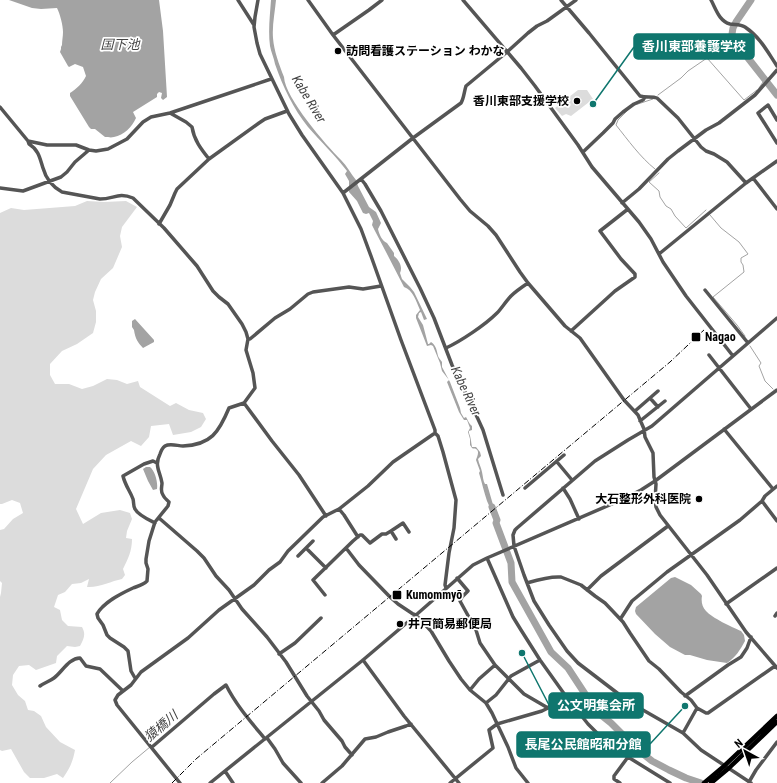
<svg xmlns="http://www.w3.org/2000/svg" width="777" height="783" viewBox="0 0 777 783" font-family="'Roboto Condensed','Noto Sans JP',sans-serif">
<rect width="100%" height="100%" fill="#fff"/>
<path fill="#dcdcdc" d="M578 90H587L593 99 571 116 566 114 562 116 555 108Z
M87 201 104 202 126 201 137 207 122 227 120 236 122 247 113 268 101 279 95 292 93 300 96 311V322L93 333 77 344 62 351 50 364V375L55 384H69L82 389 93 386 107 379 117 380 127 384 138 381 140 387 170 406 176 403 189 410 203 413 206 419 201 427 191 432 173 435 169 424 151 426 149 437 141 446 131 441 106 455 93 469 76 509 83 524 101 513 120 510 130 513 132 519 127 531 126 538 132 539C132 551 128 559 123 569L125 575 122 579C111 581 99 588 87 587L89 579 81 583 72 584 65 592 58 595 54 607 60 610 62 620 68 626 82 627C86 634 84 639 80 646L75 647 67 646 57 656 56 663 36 670 29 665 19 666 13 675 12 685 18 695 25 701 28 710 34 711 41 716 46 727 60 742 75 750C73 761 70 768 63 778L57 774 44 778H30L24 772 11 749 2 751 0 750V597L1 593 2 583 0 581V530L4 529 13 519 23 513 20 503 12 500 2 504H0V213L11 208 24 210 75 206Z"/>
<path fill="#a3a3a3" d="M9 0H159L163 31 167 97 163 100 161 98 162 93 159 92 157 94V97L133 112 136 118C132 127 124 135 114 137 110 138 109 137 105 137L95 129H91L89 127 70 96V93C76 89 83 83 86 76L83 67 75 64 69 67 68 66 60 52 61 49V47L62 45C62 41 63 36 63 32 63 25 60 14 57 8L41 9 32 8Z
M271 0H276C275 12 272 25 273 38 274 51 279 64 284 77 285 98 326 145 341 160 347 166 351 174 356 180L358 186 369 207 376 212 381 223 378 229C379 234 382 241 387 243L394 253V256C399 260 403 267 400 273L402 279 410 287 414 292 427 319 424 320 421 312 419 313 418 317 423 325 428 344H429L431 342C436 345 437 351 438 356L439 358 442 362V367L450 382 460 408 461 413 464 418 466 417C468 420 469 424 472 426V430L469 431V433C471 438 471 442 472 447H476L480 452 481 456 478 459C479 464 481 467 482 472 483 476 483 481 485 484H487L496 515 494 516C492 511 489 506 487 501 484 492 482 483 479 473L480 471 476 460C477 457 480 451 476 449 475 448 473 449 472 448L470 445V439L468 432 470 428 467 420H464L459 412 447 382 449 380 442 371 440 363 433 346 431 345 427 346 416 318V315L420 310C416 301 413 290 404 287L386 252 375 231 372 225 373 221 369 213 366 214 363 213 357 201 349 192V181L345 174 347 171C335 155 321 142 308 127 293 108 283 87 275 64 274 58 271 52 270 46 268 31 270 15 271 0Z
M135 319 154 340V342L143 348C138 343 135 338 134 330L132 327V321Z
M146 467H150C155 471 158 482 157 489L153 490 148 481 143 469Z
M675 577 691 585 701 594 702 596C701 601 702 607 706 611 712 618 732 627 741 631L744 635 745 641C740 650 736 657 727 663L707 660 690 655H685L670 647 655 634 636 614 635 611 636 607 671 578Z"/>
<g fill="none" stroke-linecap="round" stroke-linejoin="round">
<path stroke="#a3a3a3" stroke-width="1" d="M759 88 765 79
M658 95 681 78 688 71 707 58 744 100 757 90
M635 105 653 99
M629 109 618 120 616 125C628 140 640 157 655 169
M659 173 649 182 659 191 660 197 666 206 671 209 675 216 686 228 706 210
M710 215 721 228 739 242 748 254 741 258V262L743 265 744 272 713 297 737 325 745 336
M750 346 761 363 759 366 765 381 773 389
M110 783 132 762 150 747"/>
<path stroke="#a3a3a3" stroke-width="7" d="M751 0 736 22 733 28 732 34 734 38 743 47 748 58 777 95
M492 507 497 520 496 523 511 563 512 582 551 652 568 668 589 700 601 715 611 723 637 749 652 761 669 770 686 778 701 783"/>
<path stroke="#555" stroke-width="3.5" d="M238 0 254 25
M258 0 255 17 254 27 257 43 260 54 289 114 302 135 343 193 361 229 371 256 401 340 435 430V433L438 436 443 452 456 500 454 528 449 553 445 585 446 588
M308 0 333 35
M382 0 369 10 333 35 460 199 470 211 488 226 496 235 520 272 528 283 565 326 580 338 624 400 638 415 644 429 645 437 653 453 654 477 656 484 655 500 656 507 660 515 707 575 746 632 777 668
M463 0 521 68 535 86 578 145 592 167 639 222 651 239 663 262 686 296 733 356
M561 0 589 33 640 96C646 98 652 96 657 98L678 118 701 147 706 151 714 154 727 162 746 183 753 178 777 209
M711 0C716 9 719 21 730 24 735 25 740 24 745 27 760 37 767 51 777 66
M0 107 28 141 47 145H76L89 150 96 151 108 149 127 139 143 122 151 117 170 113 271 79
M170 113 186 122 192 127C194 140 201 149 209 159
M777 120 768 105 758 113 777 143
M28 141 29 144C39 150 40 159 43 168 46 179 53 187 62 192L100 199C114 199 118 192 133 198L164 228 197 266 213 291 219 297 228 304 242 324 246 332 248 339 246 350 253 373 255 388 244 403 229 408C219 432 211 445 183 446 178 446 170 443 165 446 162 448 161 451 160 454 154 466 160 471 162 483 162 487 160 491 163 495 164 498 167 500 169 502L168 506 155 522 149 541 146 559V563L148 569 147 581C143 585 138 586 133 588 120 594 104 602 97 614L98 618 103 625 107 635 110 638 124 647 128 651 131 671 135 678
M583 152 603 133 613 123 615 119 623 112 634 104 643 100 645 97
M753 178 777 161
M361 179 365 184 381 211 420 288 434 318 452 365 478 419 483 430 503 495
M0 188 23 191 61 177 67 172 75 162 89 150
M343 193 413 138 461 103C464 98 464 92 466 86L507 52 528 33 537 26 547 21 576 0
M622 203 639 189 668 159 678 151 706 130 719 123 755 95 777 70
M159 224 170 205 175 193 177 189 209 159 259 123 265 119 287 111
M659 254 746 183
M705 290 748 343
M571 331 615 291 635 277V274L621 259 600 231 628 209
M248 339H250L275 318 290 309 308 294 313 292 349 287 363 289 381 286
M446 348C461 341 485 325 497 313 502 308 506 301 511 296 516 291 522 287 528 283
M709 355 751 409
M650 398 658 407
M244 403 272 441 299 475 326 516
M635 411 658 391
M640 421 665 401
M724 429 773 489
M557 462 572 480
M525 488 564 455
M563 488 570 499 579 519
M762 501 777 521
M339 509 344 515 358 537
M159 518 197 551 204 558 216 576 229 590 242 609 267 637 286 662 307 696 319 711 324 720 342 741 345 747 352 755
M155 523C149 520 138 515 135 509 133 506 134 502 133 499 130 491 125 485 123 476L144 464 153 461 157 463
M396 539 391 531 403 523 409 532
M306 548 326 568
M346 548 359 565 390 597 398 604 413 614 416 615 431 631 449 661 461 679 470 690 486 703 492 713 508 747 516 768 528 783
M298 556 313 541
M487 558 513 617 521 630 540 660 565 695 588 724 599 735 628 757 670 783
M457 578 468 591 462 597 460 601 476 630 480 643 495 665 524 694 548 708
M527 583C537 580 550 576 561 577L581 585 595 596 605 603 623 622 630 633 649 661 659 669 681 692 691 700 697 708 683 733
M587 590 601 576 668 526
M325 595 313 580 353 541 360 535H362L370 543 382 534H386L391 531
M726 604 777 568
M775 616 777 613
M621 618 632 601 667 572 740 520 762 501 765 496 777 486
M279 654 295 643 321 618
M363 660 404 716 459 783
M40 686C44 683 50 681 54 678 62 672 69 658 80 658L86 666 100 669 123 691
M470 690 479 679 495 665
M685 696 728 665 741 657 747 648 751 637
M486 703 496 695 511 676 540 660
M697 708 706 713H708L775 666
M267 738 275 749 283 763 301 783
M152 747 214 694 226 685C236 705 251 722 265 739
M225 771 233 783
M749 782 756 770 777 742
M180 783 117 705 115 700 118 695 131 685 141 672 188 638 219 610 254 585 269 570 280 562 288 551 323 517 339 509 368 486 393 462 435 433
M210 783 363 660 416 615 473 565 487 558 621 500 641 490 655 481 777 390
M322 783 342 766 365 739 376 737 388 732 406 726 411 724
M450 783 493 748 489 730 497 724 542 711 548 708 552 703 565 695
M620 783 614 779V776L628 757
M751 783 701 750 683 733 629 702 578 663 567 651 549 625 534 601 524 575 514 546 513 535 515 530 517 528 595 461 628 440 652 426 777 318"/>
<path stroke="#000" stroke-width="4.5" d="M704 783 723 767 777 716
M711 783 729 768 777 722"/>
<path stroke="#000" stroke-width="1" stroke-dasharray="6 2 1 2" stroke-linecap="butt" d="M172 783 196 759 670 362 705 329"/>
</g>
<g fill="#000" stroke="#fff" stroke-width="1.5">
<circle cx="338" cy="51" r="4"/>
<circle cx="577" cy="101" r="4"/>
<rect x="691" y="332" width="10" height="10" rx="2"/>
<circle cx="699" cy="499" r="4"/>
<rect x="392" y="590" width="10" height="10" rx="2"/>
<circle cx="400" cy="624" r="4"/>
</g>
<g text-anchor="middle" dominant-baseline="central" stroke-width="3.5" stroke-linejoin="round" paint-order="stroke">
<g font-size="12" font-weight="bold" fill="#000" stroke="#fff" text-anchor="start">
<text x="346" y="51">訪問看護ステーション わかな</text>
<text x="569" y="101" text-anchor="end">香川東部支援学校</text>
<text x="705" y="337">Nagao</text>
<text x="691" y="499" text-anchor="end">大石整形外科医院</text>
<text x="406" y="595">Kumommyō</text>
<text x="408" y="624">井戸簡易郵便局</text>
</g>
<g font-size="13" font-style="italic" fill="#444" stroke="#fff">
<text x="120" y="44">国下池</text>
<text transform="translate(309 99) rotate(59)">Kabe River</text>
<text transform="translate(466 391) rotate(65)">Kabe River</text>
<text transform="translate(161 726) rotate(-40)">猿橋川</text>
</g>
</g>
<path fill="none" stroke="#0f766e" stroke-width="1.5" d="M593 104L634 47M522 653L549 705M685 706L650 744"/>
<g fill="#0f766e" stroke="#fff" stroke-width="1.5">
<circle cx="593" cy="104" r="4"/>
<circle cx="522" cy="653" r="4"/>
<circle cx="685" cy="706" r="4"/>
</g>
<g fill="#0f766e" stroke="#0f766e" stroke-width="1.5">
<rect x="634" y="34" width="120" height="25" rx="4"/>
<rect x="549" y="693" width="94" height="25" rx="4"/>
<rect x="517" y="732" width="133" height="25" rx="4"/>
</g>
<g font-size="13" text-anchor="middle" font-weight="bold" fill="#fff">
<text x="694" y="51">香川東部養護学校</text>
<text x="596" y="710">公文明集会所</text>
<text x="583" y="749">長尾公民館昭和分館</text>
</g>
<g transform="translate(745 751) rotate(320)" stroke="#ffffff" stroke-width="3" paint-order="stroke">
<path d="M0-3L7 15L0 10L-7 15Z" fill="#000000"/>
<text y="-6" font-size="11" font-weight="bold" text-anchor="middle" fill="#000000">N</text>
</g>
</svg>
